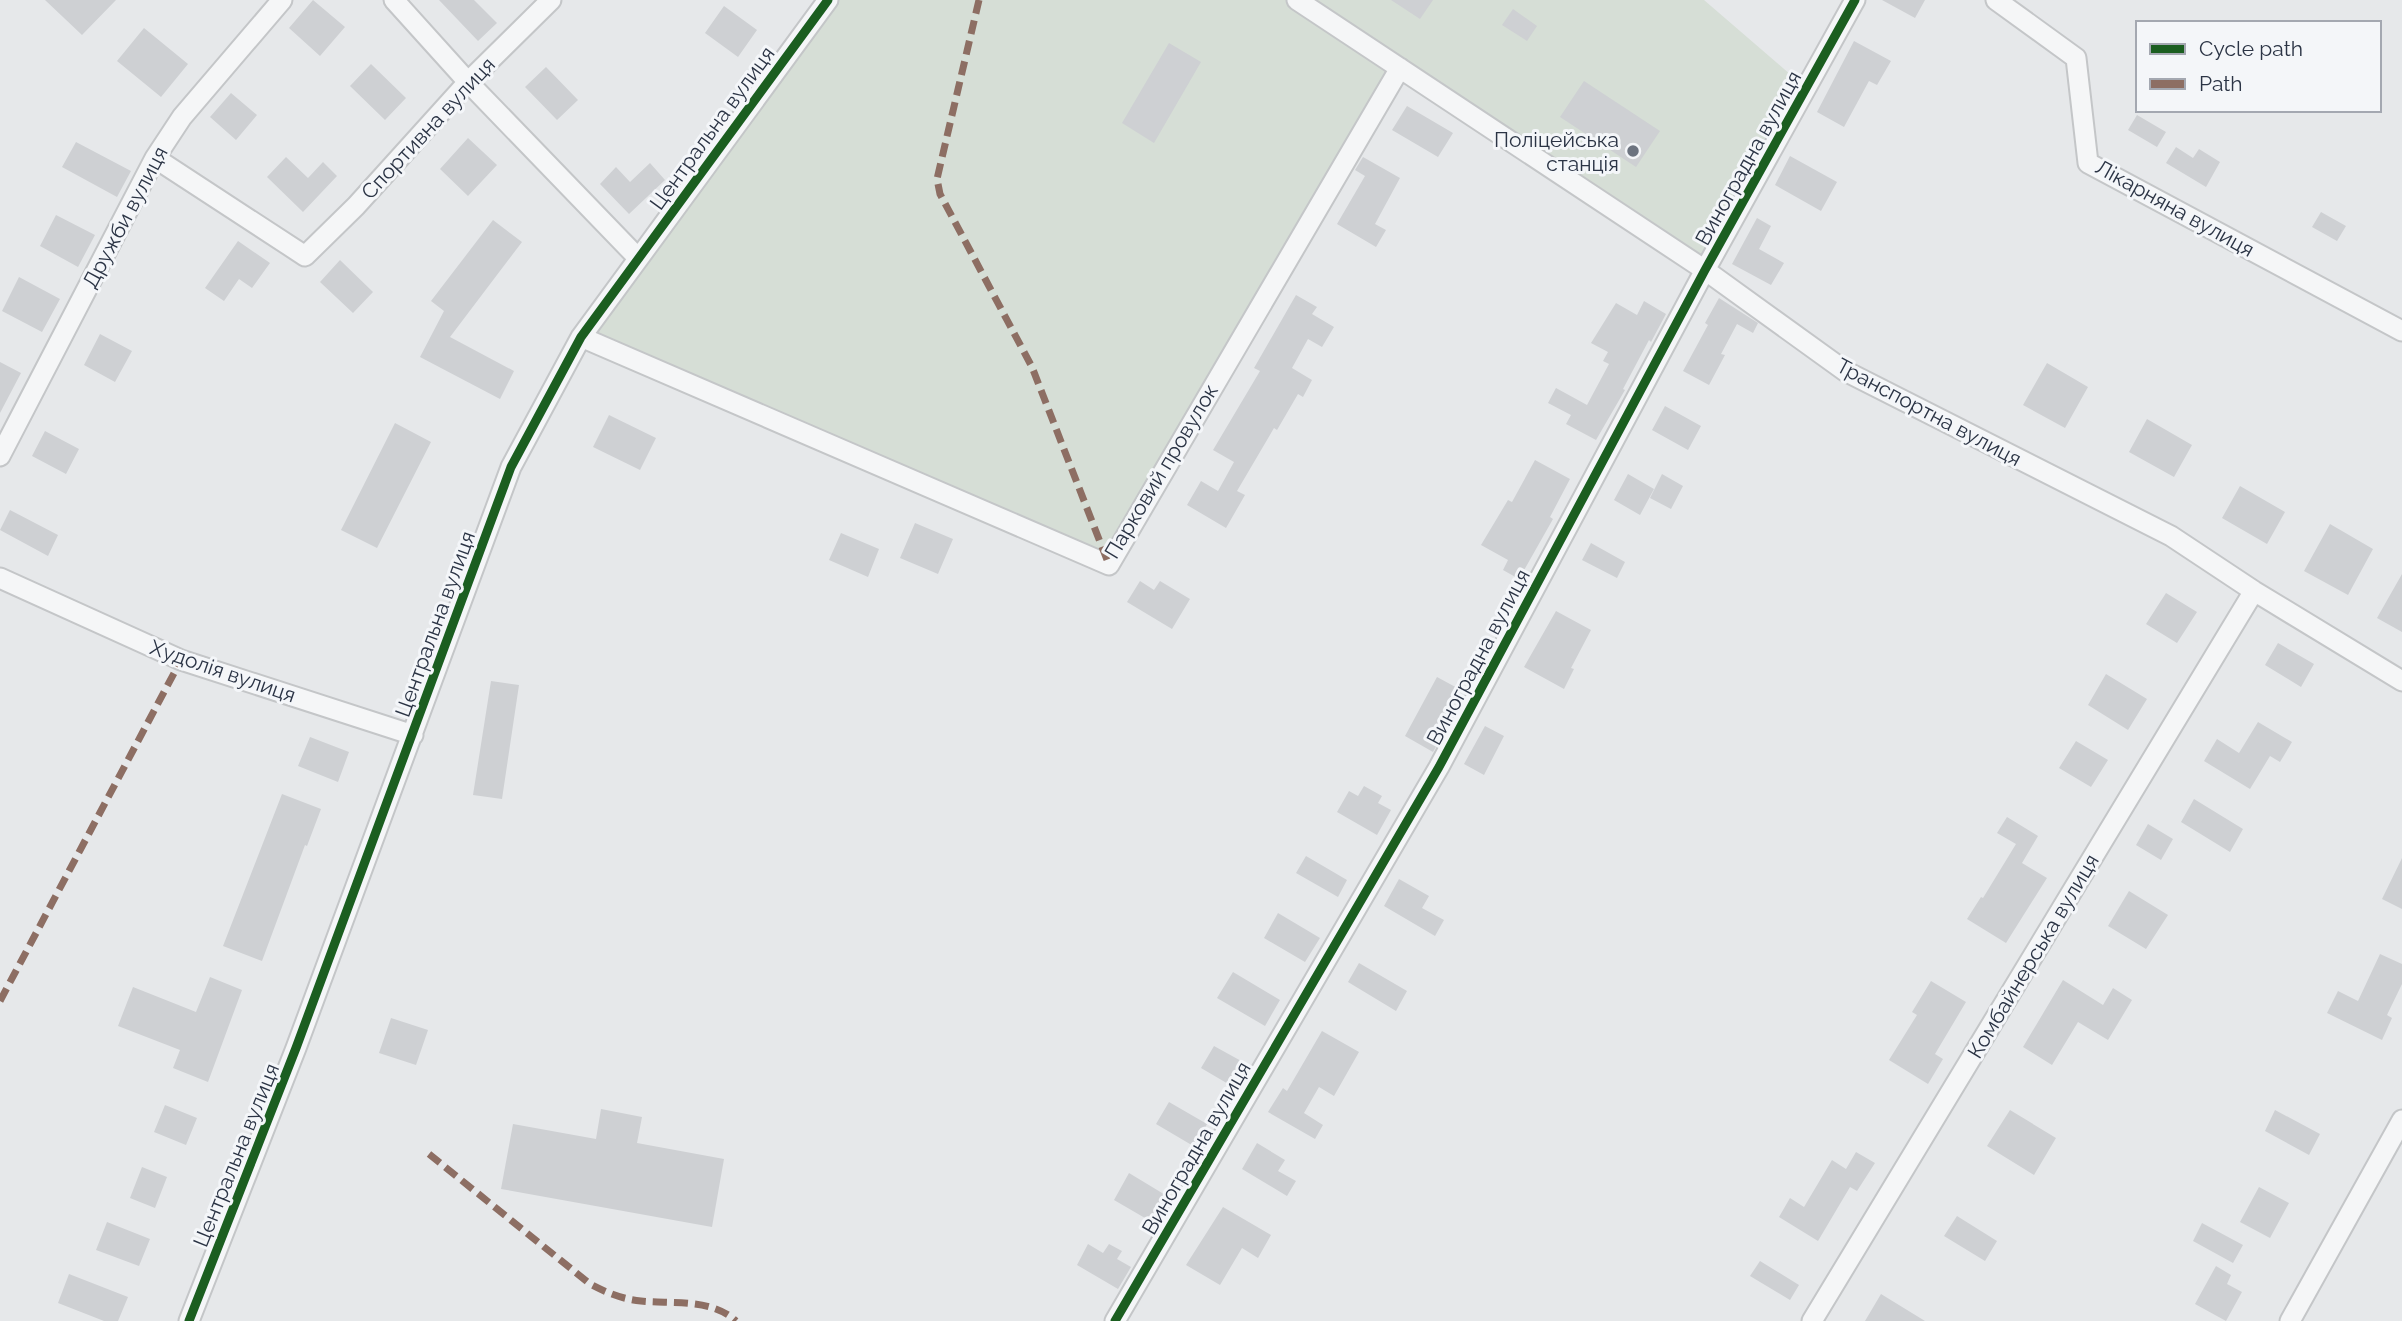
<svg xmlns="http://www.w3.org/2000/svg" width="2402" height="1321" viewBox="0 0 2402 1321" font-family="Raleway,sans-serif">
<rect width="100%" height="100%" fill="#e6e8ea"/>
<path fill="#d6ded6" d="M828 0H1704L1806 88 1705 270 1400 68 1109 565 581 337Z"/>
<path fill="#ced0d3" d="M45 0H116L82 35Z
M313 0 345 27 320 56 289 28Z
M439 0H474L497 23 478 41Z
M1391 0H1433L1420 19Z
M1882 0H1925L1915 18Z
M724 6 757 30 738 57 705 33Z
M1513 9 1537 26 1527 41 1502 25Z
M144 28 188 64 161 97 117 61Z
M1854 41 1891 61 1877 85 1869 81 1844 127 1817 112Z
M1169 43 1201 62 1154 143 1122 123Z
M371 64 406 98 385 120 350 86Z
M546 67 578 100 557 120 525 87Z
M1584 81 1660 131 1636 167 1560 117Z
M231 93 257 115 236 140 210 117Z
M1407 106 1453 133 1438 157 1392 130Z
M2137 115 2166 132 2157 147 2128 130Z
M468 138 497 165 468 196 440 169Z
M76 142 131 171 117 197 62 167Z
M2176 147 2193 158 2199 149 2220 162 2206 187 2166 163Z
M1790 156 1837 182 1821 211 1775 185Z
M286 157 308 178 323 162 337 176 303 212 267 177Z
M1363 157 1400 178 1375 224 1386 230 1376 247 1337 224 1365 176 1355 170Z
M650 163 665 180 629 214 600 184 616 167 630 182Z
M2321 212 2346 226 2337 241 2312 227Z
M56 215 95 235 78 267 40 246Z
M1757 218 1771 226 1759 249 1784 263 1771 285 1732 264Z
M493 220 522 242 450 337 514 371 500 399 420 357 444 311 431 301Z
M238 241 270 263 252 288 239 279 224 301 205 288Z
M340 260 373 292 353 313 320 282Z
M19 277 60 299 42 332 2 311Z
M1296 295 1317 307 1312 314 1334 327 1322 347 1308 339 1292 368 1312 380 1303 397 1298 394 1277 430 1274 428 1237 491 1245 495 1226 528 1187 505 1201 481 1218 491 1234 462 1213 450 1260 371 1254 368Z
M1719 298 1758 323 1753 333 1737 324 1721 354 1725 355 1709 385 1683 371 1708 325 1705 323Z
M1644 301 1666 314 1651 342 1649 340 1623 389 1625 390 1596 440 1566 424 1571 415 1548 403 1556 388 1587 405 1609 364 1603 361 1608 352 1591 343 1616 303 1637 315Z
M100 334 132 351 115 382 84 365Z
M0 362 21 373 0 413Z
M2047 363 2088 387 2065 428 2023 405Z
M1665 406 1701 426 1688 450 1652 430Z
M609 415 656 438 640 470 593 447Z
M2147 419 2192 445 2174 477 2129 452Z
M395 423 431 442 377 548 341 530Z
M45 431 79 449 66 474 32 456Z
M1535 460 1570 479 1550 517 1553 519 1519 579 1503 570 1508 560 1481 545 1508 500 1512 502Z
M1628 474 1654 489 1640 515 1614 500Z
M1662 474 1683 486 1671 509 1650 498Z
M2240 486 2285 512 2267 544 2222 518Z
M10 510 58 535 48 556 0 530Z
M915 523 953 539 938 574 900 558Z
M2330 524 2373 549 2348 595 2304 571Z
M841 533 879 549 868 577 829 560Z
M1591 543 1625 562 1617 578 1582 560Z
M2402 574V632L2377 618Z
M1140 581 1154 590 1160 581 1190 599 1172 629 1127 602Z
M2166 593 2197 612 2177 643 2146 624Z
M1556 611 1591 630 1571 668 1574 669 1564 689 1524 667Z
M2278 643 2314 664 2301 687 2265 665Z
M2106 674 2147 699 2128 730 2088 705Z
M1437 677 1461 690 1438 734 1442 736 1433 752 1405 736Z
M491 681 519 685 502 799 473 795Z
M2258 722 2292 742 2280 762 2270 756 2250 789 2204 761 2217 739 2239 753Z
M1485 726 1504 736 1484 775 1464 764Z
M310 737 349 752 338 782 298 766Z
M2076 741 2108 760 2091 787 2059 768Z
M1364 786 1382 796 1378 803 1391 810 1377 835 1337 812 1349 791 1358 796Z
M282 794 321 809 307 846 305 845 262 961 223 946Z
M2194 799 2243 829 2230 852 2181 822Z
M2007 817 2038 836 2022 863 2047 878 2006 943 1967 919 1981 897 1983 898 2016 844 1997 833Z
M2148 824 2173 839 2161 860 2136 845Z
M1306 856 1347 880 1338 897 1296 873Z
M2402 858V909L2382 899Z
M1399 879 1429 896 1422 908 1444 920 1435 936 1384 906Z
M2129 891 2168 915 2146 949 2108 926Z
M1278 913 1320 938 1305 962 1264 938Z
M2380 954 2402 964V984L2387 1015 2392 1018 2382 1040 2327 1013 2338 991 2358 1001Z
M1359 963 1407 991 1396 1011 1348 982Z
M1233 972 1280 1000 1265 1026 1217 998Z
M210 977 242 990 208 1082 173 1068 180 1050 118 1026 133 987 196 1012Z
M2063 980 2103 1005 2113 988 2132 1000 2108 1040 2078 1022 2052 1065 2023 1047Z
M1931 981 1966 1002 1935 1054 1943 1059 1928 1084 1889 1060 1917 1015 1912 1012Z
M391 1018 428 1030 416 1065 379 1053Z
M1322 1031 1359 1052 1334 1096 1319 1087 1304 1113 1323 1125 1315 1139 1268 1112 1283 1088 1287 1091Z
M1214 1046 1243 1062 1230 1085 1201 1068Z
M1169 1102 1207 1124 1195 1147 1156 1124Z
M165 1105 197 1118 186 1145 154 1132Z
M601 1109 642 1117 637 1143 724 1159 712 1227 501 1189 513 1124 596 1139Z
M2010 1110 2056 1138 2034 1175 1987 1146Z
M2275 1110 2320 1134 2309 1155 2265 1131Z
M1257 1143 1285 1160 1278 1171 1296 1181 1287 1196 1242 1169Z
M1856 1152 1875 1163 1857 1191 1850 1187 1818 1241 1779 1217 1790 1198 1804 1207 1832 1160 1846 1169Z
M142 1167 167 1177 155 1208 130 1198Z
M1129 1173 1172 1199 1157 1225 1114 1200Z
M2259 1187 2289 1203 2270 1238 2240 1222Z
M1223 1207 1271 1235 1258 1258 1242 1248 1220 1285 1186 1265Z
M1957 1216 1997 1241 1985 1261 1944 1236Z
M107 1222 150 1239 139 1266 96 1250Z
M2202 1223 2243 1245 2233 1263 2193 1241Z
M1088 1244 1103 1253 1109 1244 1122 1251 1117 1259 1131 1267 1118 1289 1077 1265Z
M1760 1261 1799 1285 1790 1300 1750 1276Z
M2216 1266 2231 1275 2227 1284 2242 1292 2226 1321 2195 1304Z
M69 1274 128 1297 118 1321H104L58 1303Z
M1881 1294 1925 1321H1865Z"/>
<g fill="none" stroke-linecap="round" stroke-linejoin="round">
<g stroke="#c4c6c8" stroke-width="23">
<path id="minor" d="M394 0 468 82 638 258
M1297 0 1705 270 1845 371 2171 536 2254 591 2402 681
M1996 0 2076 58 2088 163 2402 331
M155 158 305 256 356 206 468 82 551 0
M581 337 1109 565 1400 68
M0 456 155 158 182 117 282 0
M0 578 181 660 413 735
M189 1321 296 1048 511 467 581 337 828 0
M1115 1321 1439 767 1705 270 1855 0
M1812 1321 2254 591
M2290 1321 2402 1120"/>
</g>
<use href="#minor" stroke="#f5f6f7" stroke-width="19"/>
<path stroke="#8d6e63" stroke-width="7" stroke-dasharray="14 7" stroke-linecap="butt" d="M979 0 937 179 940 194 1032 367 1109 565
M0 1001 181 660
M429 1154 590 1284C607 1293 622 1299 641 1301 672 1304 711 1298 736 1321"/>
<g stroke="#f4f6f9" stroke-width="13">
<path id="cycleway" d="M189 1321 296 1048 511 467 581 337 828 0
M1115 1321 1439 767 1705 270 1855 0"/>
</g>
<use href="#cycleway" stroke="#1b5e20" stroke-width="9"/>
</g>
<circle fill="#6c737f" stroke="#f4f6f9" stroke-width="2.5" cx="1633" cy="151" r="7"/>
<g text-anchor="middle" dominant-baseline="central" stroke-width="6" stroke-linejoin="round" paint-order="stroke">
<g font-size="21" fill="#2b3445" stroke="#f4f6f9">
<text transform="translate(428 128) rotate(-47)">Спортивна вулиця</text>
<text transform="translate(712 128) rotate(-54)">Центральна вулиця</text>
<text transform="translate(1748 158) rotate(-61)">Виноградна вулиця</text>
<text transform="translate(2175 208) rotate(29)">Лікарняна вулиця</text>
<text transform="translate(125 217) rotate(-62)">Дружби вулиця</text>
<text transform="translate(1929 412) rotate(28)">Транспортна вулиця</text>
<text transform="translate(1161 471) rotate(-59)">Парковий провулок</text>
<text transform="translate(435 624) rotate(-70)">Центральна вулиця</text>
<text transform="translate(1478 657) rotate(-62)">Виноградна вулиця</text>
<text transform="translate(223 671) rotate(19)">Худолія вулиця</text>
<text transform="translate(2033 956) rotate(-59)">Комбайнерська вулиця</text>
<text transform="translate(1196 1148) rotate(-60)">Виноградна вулиця</text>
<text transform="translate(236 1155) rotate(-68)">Центральна вулиця</text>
</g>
<g font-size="21" fill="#2b3445" stroke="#f4f6f9" text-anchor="end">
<text x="1619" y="139">Поліцейська<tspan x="1619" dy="24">станція</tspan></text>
</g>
</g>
<rect x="2136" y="21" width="245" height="91" fill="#f4f6f9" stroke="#a4a8b1" stroke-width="2"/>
<rect x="2150" y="44" width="35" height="10" fill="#1b5e20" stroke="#a4a8b1" stroke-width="2"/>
<text x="2199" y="56" font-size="21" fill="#2b3445">Cycle path</text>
<rect x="2150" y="79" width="35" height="10" fill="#8d6e63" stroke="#a4a8b1" stroke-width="2"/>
<text x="2199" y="91" font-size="21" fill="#2b3445">Path</text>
</svg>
